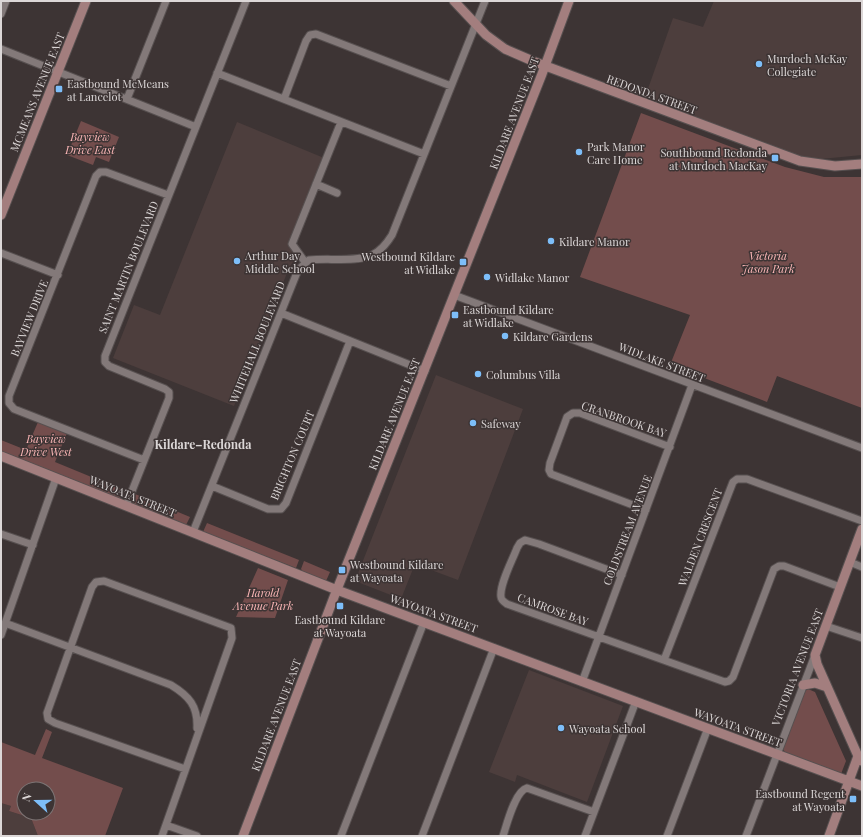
<svg xmlns="http://www.w3.org/2000/svg" width="863" height="837" viewBox="0 0 863 837" font-family="'Playfair Display',serif">
<rect width="100%" height="100%" fill="#3d3434"/>
<path fill="#4d3e3d" d="M714 1H862V155L821 159 800 158 644 100 673 18 703 27Z
M237 122 324 158 290 243 297 256 289 268 234 406 113 358 134 305 160 315Z
M436 375 523 409 458 580 415 564 401 599 355 581Z
M529 670 623 706 587 802 517 775 515 782 489 772Z
M1 803 11 806 9 811 31 818 38 836H1Z"/>
<path fill="#734d4c" fill-rule="evenodd" d="M641 113 785 167 824 177H862V408L777 376 767 402 670 365 690 315 580 277Z
M81 121 119 137 109 162 96 157 93 165 67 155Z
M38 422 67 433 55 462 123 490 120 499 1 451V440L26 450Z
M135 494 190 517 186 525 132 504Z
M207 523 299 560 296 568 203 532Z
M304 561 330 572 326 581 303 572 301 569Z
M258 568 288 580 275 618 236 617Z
M808 689 815 692 846 761 841 774 786 754 783 749 805 691Z
M46 729 52 732 42 758 123 788 105 836H38L31 818 9 811 11 806 1 803V742L35 755ZM24 789H48V813H24Z"/>
<g fill="none" stroke-linecap="round" stroke-linejoin="round">
<g stroke="#575050" stroke-width="9">
<path id="street" d="M1 14 6 1
M1 49 196 127
M217 73 424 154
M127 99 166 1
M284 99 306 41 310 35 316 34 451 86
M316 184 337 193
M1 253 58 275
M305 262 292 244 341 122
M454 295 862 448
M281 313 425 371
M144 460 14 409 9 403V396L96 176 100 172H106L168 195
M212 486 268 509H281L286 503 350 341
M126 506 169 398V392L165 389 109 366 105 362V356L246 1
M646 510 551 474 549 470 550 463 567 417 573 413H580L670 447
M193 532 298 270 309 260C326 258 358 262 372 255 381 251 387 243 392 235L485 1
M1 534 33 545
M850 562 862 567
M622 575 539 544 525 540 520 543 517 548C513 559 499 585 501 597 501 600 504 602 507 604L725 682 729 681 733 677 774 569 779 566H784L840 587
M5 623 171 685C189 696 198 706 197 728
M826 626 862 638
M1 635 56 478
M664 660 733 482 737 479H747L862 521
M582 682 692 385
M166 825 197 836
M162 836 232 638 231 628 104 581 96 582 92 587 47 713 48 719 55 723 185 769
M341 836 424 622
M422 836 494 648
M503 836C507 824 515 791 527 788L594 812
M585 836 636 701
M667 836 708 728
M746 836 815 655"/>
</g>
<g stroke="#575050" stroke-width="11">
<path id="secondary" d="M454 1 486 35 505 49 535 62 800 161 835 166 862 164
M1 215 86 1
M1 456 337 590 862 786
M862 529 815 655 817 664 858 756 862 761
M803 685 815 683 827 687
M243 836 334 597 542 74 569 1
M829 836 858 756"/>
</g>
<use href="#street" stroke="#837979" stroke-width="7"/>
<use href="#secondary" stroke="#a37e7e" stroke-width="9"/>
</g>
<g fill="#7dbef9" stroke="#3d3434" stroke-width="1.5">
<circle cx="759" cy="64" r="4"/>
<rect x="55" y="85" width="8" height="8" rx="2"/>
<circle cx="579" cy="152" r="4"/>
<rect x="771" y="154" width="8" height="8" rx="2"/>
<circle cx="551" cy="241" r="4"/>
<circle cx="237" cy="261" r="4"/>
<rect x="459" y="258" width="8" height="8" rx="2"/>
<circle cx="487" cy="277" r="4"/>
<rect x="451" y="311" width="8" height="8" rx="2"/>
<circle cx="505" cy="336" r="4"/>
<circle cx="478" cy="374" r="4"/>
<circle cx="473" cy="423" r="4"/>
<rect x="338" y="566" width="8" height="8" rx="2"/>
<rect x="336" y="602" width="8" height="8" rx="2"/>
<circle cx="561" cy="728" r="4"/>
<rect x="849" y="795" width="8" height="8" rx="2"/>
</g>
<g text-anchor="middle" dominant-baseline="central" stroke-width="3" stroke-linejoin="round" paint-order="stroke">
<g font-size="11" fill="#dcd7d7" stroke="#3d3434" text-anchor="start">
<text x="767" y="58">Murdoch McKay<tspan x="767" dy="13">Collegiate</tspan></text>
<text x="67" y="83">Eastbound McMeans<tspan x="67" dy="13">at Lancelot</tspan></text>
<text x="587" y="146">Park Manor<tspan x="587" dy="13">Care Home</tspan></text>
<text x="767" y="152" text-anchor="end">Southbound Redonda<tspan x="767" dy="13">at Murdoch MacKay</tspan></text>
<text x="559" y="241">Kildare Manor</text>
<text x="245" y="255">Arthur Day<tspan x="245" dy="13">Middle School</tspan></text>
<text x="455" y="256" text-anchor="end">Westbound Kildare<tspan x="455" dy="13">at Widlake</tspan></text>
<text x="495" y="277">Widlake Manor</text>
<text x="463" y="309">Eastbound Kildare<tspan x="463" dy="13">at Widlake</tspan></text>
<text x="513" y="336">Kildare Gardens</text>
<text x="486" y="374">Columbus Villa</text>
<text x="481" y="423">Safeway</text>
<text x="350" y="564">Westbound Kildare<tspan x="350" dy="13">at Wayoata</tspan></text>
<text x="340" y="619" text-anchor="middle">Eastbound Kildare<tspan x="340" dy="13">at Wayoata</tspan></text>
<text x="569" y="728">Wayoata School</text>
<text x="845" y="793" text-anchor="end">Eastbound Regent<tspan x="845" dy="13">at Wayoata</tspan></text>
</g>
<g font-size="11" fill="#dcd7d7" stroke="#3d3434">
<text transform="translate(37 92) rotate(-68)">MCMEANS AVENUE EAST</text>
<text transform="translate(652 94) rotate(20)">REDONDA STREET</text>
<text transform="translate(514 113) rotate(-69)">KILDARE AVENUE EAST</text>
<text transform="translate(128 267) rotate(-68)">SAINT MARTIN BOULEVARD</text>
<text transform="translate(29 318) rotate(-68)">BAYVIEW DRIVE</text>
<text transform="translate(257 342) rotate(-68)">WHITEHALL BOULEVARD</text>
<text transform="translate(662 362) rotate(21)">WIDLAKE STREET</text>
<text transform="translate(394 414) rotate(-68)">KILDARE AVENUE EAST</text>
<text transform="translate(624 419) rotate(19)">CRANBROOK BAY</text>
<text transform="translate(292 455) rotate(-67)">BRIGHTON COURT</text>
<text transform="translate(133 496) rotate(22)">WAYOATA STREET</text>
<text transform="translate(627 530) rotate(-69)">COLDSTREAM AVENUE</text>
<text transform="translate(700 537) rotate(-69)">WALDEN CRESCENT</text>
<text transform="translate(553 609) rotate(20)">CAMROSE BAY</text>
<text transform="translate(434 613) rotate(20)">WAYOATA STREET</text>
<text transform="translate(797 667) rotate(-69)">VICTORIA AVENUE EAST</text>
<text transform="translate(276 715) rotate(-69)">KILDARE AVENUE EAST</text>
<text transform="translate(738 727) rotate(20)">WAYOATA STREET</text>
</g>
<g font-size="11" font-style="italic" fill="#fcb7b7" stroke="#3d3434">
<text x="90" y="136">Bayview<tspan x="90" dy="13">Drive East</tspan></text>
<text x="768" y="255">Victoria<tspan x="768" dy="13">Jason Park</tspan></text>
<text x="46" y="438">Bayview<tspan x="46" dy="13">Drive West</tspan></text>
<text x="263" y="592">Harold<tspan x="263" dy="13">Avenue Park</tspan></text>
</g>
<g font-size="12" font-weight="bold" fill="#dcd7d7" stroke="#3d3434">
<text x="203" y="444">Kildare–Redonda</text>
</g>
</g>
<rect width="863" height="837" fill="none" stroke="#dcd7d7" stroke-width="4"/>
<g transform="translate(36 801) rotate(291)"><circle r="19" fill="#3d3434" stroke="#7d7575"/>
<path d="M0-3L7 15L0 10L-7 15Z" fill="#7dbef9"/>
<text y="-6" font-size="11" font-weight="bold" text-anchor="middle" fill="#dcd7d7">N</text>
</g>
</svg>
